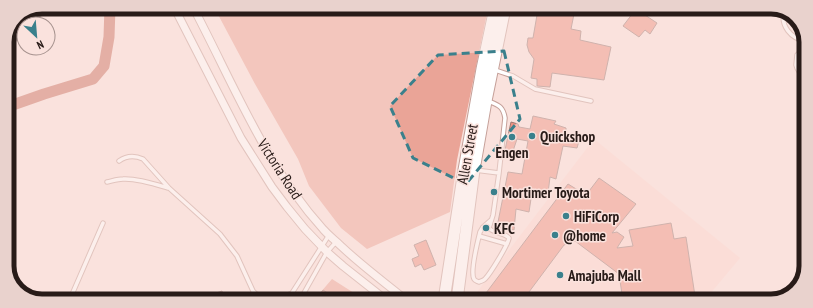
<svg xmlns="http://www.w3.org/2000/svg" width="813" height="308" viewBox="0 0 813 308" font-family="'PT Sans Narrow',sans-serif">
<rect width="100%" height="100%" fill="#fae2dd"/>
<path fill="#fdd7d0" d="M594 139 740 258 704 301 471 300Z"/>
<path fill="#eaa497" d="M214 7 488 8 457 160 450 212 367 249 341 228 309 186 298 159 255 84Z
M332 279 365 300H314Z"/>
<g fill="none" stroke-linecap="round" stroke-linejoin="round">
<path stroke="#c97263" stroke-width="11" d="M7 107 44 94 93 79 104 66 109 37 110 7"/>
</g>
<path fill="#ee9283" stroke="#9c7973" d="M512 8H547L574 14 571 29 581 31 580 40 611 47 604 80 552 73 550 87 537 86V79L531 78 534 59 529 52 527 45 528 38H533L537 15 512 11Z
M636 9 657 23 650 34 645 30 639 37 623 26Z
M533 116 556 121 554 124 566 128V137L579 141 577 148 563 146 556 179 550 177 548 193 532 192 529 212 516 209 514 230 497 227 508 172 522 174 528 141 517 139 513 151 505 150 511 122 518 124 519 127 530 129Z
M599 178 636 204 612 233 617 232 624 237 617 248 633 246 629 230 671 223 674 239 686 237 695 296 682 297 681 301H623L619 274 575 241 564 245 523 300H496L486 293 568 184 586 195Z
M426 240 436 265 424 270 421 264 415 267 412 259 419 256 414 245Z
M323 290 338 300H316Z
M222 291 224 298 221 300H199V299Z"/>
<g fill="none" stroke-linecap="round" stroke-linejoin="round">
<g stroke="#c5a099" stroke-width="5.5">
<path id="lane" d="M643 9 646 11
M784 10C780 26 791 39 806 41
M495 70 513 76 535 89 591 101
M806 83 797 68 796 65 797 55 806 46
M488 101C498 105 503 106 505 118L499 173 493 215 489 228C494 234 504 232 509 238 508 245 490 274 485 279 483 281 481 281 479 282 477 281 475 281 474 279 470 272 478 240 480 232L483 227 491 220
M119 161C126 156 134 155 143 159L169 188 220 234 237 256 253 291 262 300
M475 170 499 173
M107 182C112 181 118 179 123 179 137 178 155 184 168 188
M479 236 507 244
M70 299 103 223
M278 300 292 293
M290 300 292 293 329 235
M300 300 327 252 336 242"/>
</g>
<g stroke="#c5a099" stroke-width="9">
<path id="street" d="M174 7 241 138 272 187 287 207 305 229 327 252 343 266 386 300
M193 7C233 83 265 165 323 229 328 235 335 240 341 246 361 265 384 282 406 300"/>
</g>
<g stroke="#c5a099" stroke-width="13">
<path id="primary" d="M444 300 464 170 482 69 495 8
M457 300 474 170 486 101 505 8"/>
</g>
<use href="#lane" stroke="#fff" stroke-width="3.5"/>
<use href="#street" stroke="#fff" stroke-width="7"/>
<use href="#primary" stroke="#fff" stroke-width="11"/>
</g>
<path d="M0 0H813V308H0ZM504 51 520 119 466 184 413 158 390 106 438 55Z" fill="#fae2dd" fill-opacity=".55" fill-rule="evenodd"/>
<path fill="none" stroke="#3a808c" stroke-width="3" stroke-dasharray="8 5" stroke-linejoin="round" d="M504 51 520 119 466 184 413 158 390 106 438 55Z"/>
<g fill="#3a808c" stroke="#fae2dd" stroke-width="1.5">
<circle cx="532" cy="136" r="4"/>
<circle cx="512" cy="137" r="4"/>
<circle cx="494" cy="192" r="4"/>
<circle cx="566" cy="216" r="4"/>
<circle cx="486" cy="228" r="4"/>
<circle cx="555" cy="235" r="4"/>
<circle cx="560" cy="275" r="4"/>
</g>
<g text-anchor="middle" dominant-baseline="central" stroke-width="3" stroke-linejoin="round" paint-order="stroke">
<g font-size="15" font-weight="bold" fill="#281b18" stroke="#fae2dd" text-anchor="start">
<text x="540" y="136">Quickshop</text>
<text x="512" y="152" text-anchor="middle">Engen</text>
<text x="502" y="192">Mortimer Toyota</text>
<text x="574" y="216">HiFiCorp</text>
<text x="494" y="228">KFC</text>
<text x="563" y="235">@home</text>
<text x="568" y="275">Amajuba Mall</text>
</g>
<g font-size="15" fill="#281b18" stroke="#fae2dd">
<text transform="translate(467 154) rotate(-80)">Allen Street</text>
<text transform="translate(280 169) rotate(57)">Victoria Road</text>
</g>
</g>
<path d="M0 0H813V308H0ZM42 14H771A28 28 0 0 1 799 42V266A28 28 0 0 1 771 294H42A28 28 0 0 1 14 266V42A28 28 0 0 1 42 14Z" fill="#e9d2cd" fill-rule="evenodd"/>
<path fill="none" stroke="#281b18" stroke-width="5" d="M42 14H771A28 28 0 0 1 799 42V266A28 28 0 0 1 771 294H42A28 28 0 0 1 14 266V42A28 28 0 0 1 42 14Z"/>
<g transform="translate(36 36) rotate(154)"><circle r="19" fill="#fae2dd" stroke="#a6928e"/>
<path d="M0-3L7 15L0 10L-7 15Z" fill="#3a808c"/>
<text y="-6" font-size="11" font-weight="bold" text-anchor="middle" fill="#281b18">N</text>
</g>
</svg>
